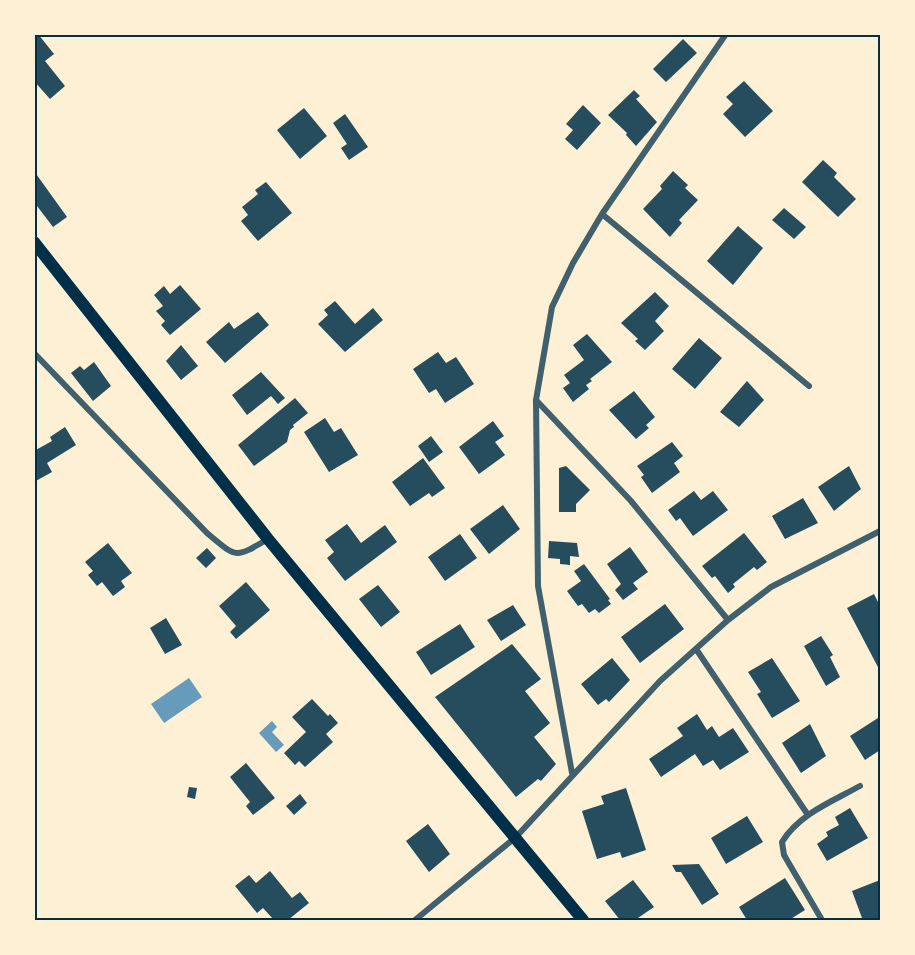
<svg xmlns="http://www.w3.org/2000/svg" width="915" height="955" viewBox="0 0 915 955" font-family="'PT Serif',serif">
<rect width="100%" height="100%" fill="#fdf0d5"/>
<path fill="#669bbc" d="M189 678 202 697 164 723 151 704Z
M272 721 277 727 272 732 284 745 276 752 259 733Z"/>
<path fill="#264d5e" d="M34 34H38L54 54 45 61 65 86 50 99 34 81Z
M683 39 697 53 666 82 653 69Z
M744 81 773 111 745 137 723 114 733 104 726 97Z
M634 90 640 96 636 99 657 122 636 146 626 135 627 133 608 115Z
M583 105 601 123 577 150 565 139 573 130 566 124Z
M304 108 327 136 300 159 277 130Z
M345 114 368 147 349 160 341 148 347 144 333 123Z
M823 160 837 173 834 177 856 199 838 217 802 182Z
M34 171 67 217 53 227 34 202Z
M673 171 688 185 685 188 698 200 679 220 682 223 670 237 643 209 662 189 660 186Z
M266 182 292 213 258 241 241 221 248 215 242 207 258 194 255 190Z
M784 208 806 227 794 239 772 220Z
M738 226 763 248 733 285 707 261Z
M180 285 201 309 170 335 161 325 165 321 156 311 163 306 154 295 164 286 170 294Z
M655 292 669 306 655 321 664 331 645 350 635 341 638 339 621 323Z
M335 301 355 324 373 308 383 320 345 352 318 324 328 315 324 310Z
M258 312 269 325 225 363 206 342 229 322 234 329Z
M587 334 612 362 590 379 592 381 586 385 589 389 573 402 563 388 570 383 564 375 584 360 573 345Z
M699 338 722 358 695 389 672 369Z
M181 345 198 366 181 380 166 361Z
M438 352 446 363 456 357 474 384 445 403 436 389 429 393 413 369Z
M94 362 111 386 93 401 71 373 80 366 84 370Z
M261 372 285 398 278 404 271 396 247 415 232 395Z
M747 381 764 400 739 427 720 412Z
M634 391 655 417 646 425 649 428 636 439 609 410Z
M295 398 308 413 293 425 294 427 290 430 287 442 254 466 238 445Z
M325 418 334 432 341 428 358 455 329 472 304 432Z
M493 421 504 436 495 442 505 455 479 474 459 447Z
M65 427 76 445 47 463 52 472 34 482V451L52 441 50 437Z
M431 436 443 452 429 462 418 446Z
M672 442 683 456 674 463 680 472 652 493 641 477 644 475 637 466Z
M423 458 445 488 432 497 429 493 410 506 392 482Z
M566 466 590 490 576 504V512H559V468Z
M849 466 861 489 834 511 818 487Z
M694 491 701 500 713 491 728 510 693 536 680 518 676 521 668 510Z
M803 498 818 523 785 539 772 516Z
M503 505 520 529 489 554 470 529Z
M347 524 361 543 385 525 397 542 345 581 327 558 334 552 325 540Z
M744 533 767 562 757 570 754 567 733 584 735 587 728 593 715 576 712 578 702 566Z
M460 534 477 558 445 581 428 557Z
M549 541 577 543 579 557 570 556V565L560 564V559L548 558Z
M108 543 132 573 121 581 125 587 113 596 102 582 97 586 88 575 93 571 85 562Z
M630 547 648 572 633 583 638 589 623 600 615 590 621 584 607 564Z
M207 548 216 558 206 568 196 558Z
M584 564 610 599 608 600 611 604 599 613 595 609 589 613 582 604 578 606 567 591 581 581 574 571Z
M246 582 270 610 236 639 230 632 236 626 219 606Z
M378 585 400 612 381 627 359 599Z
M874 594 880 606V671L847 608Z
M665 604 684 629 640 663 621 637Z
M513 605 526 625 501 641 487 620Z
M166 618 182 645 165 654 150 628Z
M460 624 475 647 431 675 416 652Z
M821 636 833 655 830 657 840 677 826 686 804 646Z
M512 644 541 679 525 691 550 723 534 737 556 764 541 781 538 779 516 797 435 697Z
M612 658 630 680 609 702 606 699 598 705 581 684Z
M772 658 800 701 772 718 757 694 761 692 748 672Z
M312 699 328 716 330 714 338 723 326 734 333 742 305 767 299 761 295 765 284 753 306 732 292 717Z
M697 714 707 730 712 726 719 737 733 728 749 752 720 770 713 760 703 766 695 754 661 777 649 759 683 736 677 728Z
M878 718 880 750 865 760 850 736Z
M810 724 826 756 801 773 782 743Z
M246 763 275 798 253 815 246 806 250 802 230 777Z
M189 787 197 788 195 799 187 797Z
M626 788 646 850 622 858 620 852 597 859 582 811 604 804 601 796Z
M300 794 307 803 294 815 286 806Z
M850 808 868 838 827 861 817 844 828 836 826 832 839 825 835 817Z
M747 816 763 842 726 864 711 838Z
M428 824 450 854 429 872 406 841Z
M699 864 719 894 702 905 681 872H676L672 865Z
M270 871 292 898 300 892 309 903 288 920H274L263 908 257 913 235 886 249 875 256 883Z
M785 878 805 910 789 920H747L739 907Z
M633 880 654 907 635 920H620L605 901Z
M880 880V920H856L862 918 852 891Z"/>
<g fill="none" stroke-linecap="round" stroke-linejoin="round">
<path stroke="#3f606c" stroke-width="6" d="M602 214 809 386
M34 353 207 533C237 558 234 559 268 539
M536 400 631 501 728 620
M696 649 808 815
M572 773 538 586 536 400 552 307 573 263 602 214 726 34
M415 920 516 837 660 681 728 620 771 587 880 531
M822 920 784 855 782 842C799 814 833 801 860 786"/>
<path stroke="#003049" stroke-width="12" d="M34 242 268 539 583 920"/>
</g>
<rect width="915" height="955" fill="none" stroke="#fdf0d5" stroke-width="72"/>
<rect x="36" y="36" width="843" height="883" fill="none" stroke="#003049" stroke-width="2"/>
</svg>
